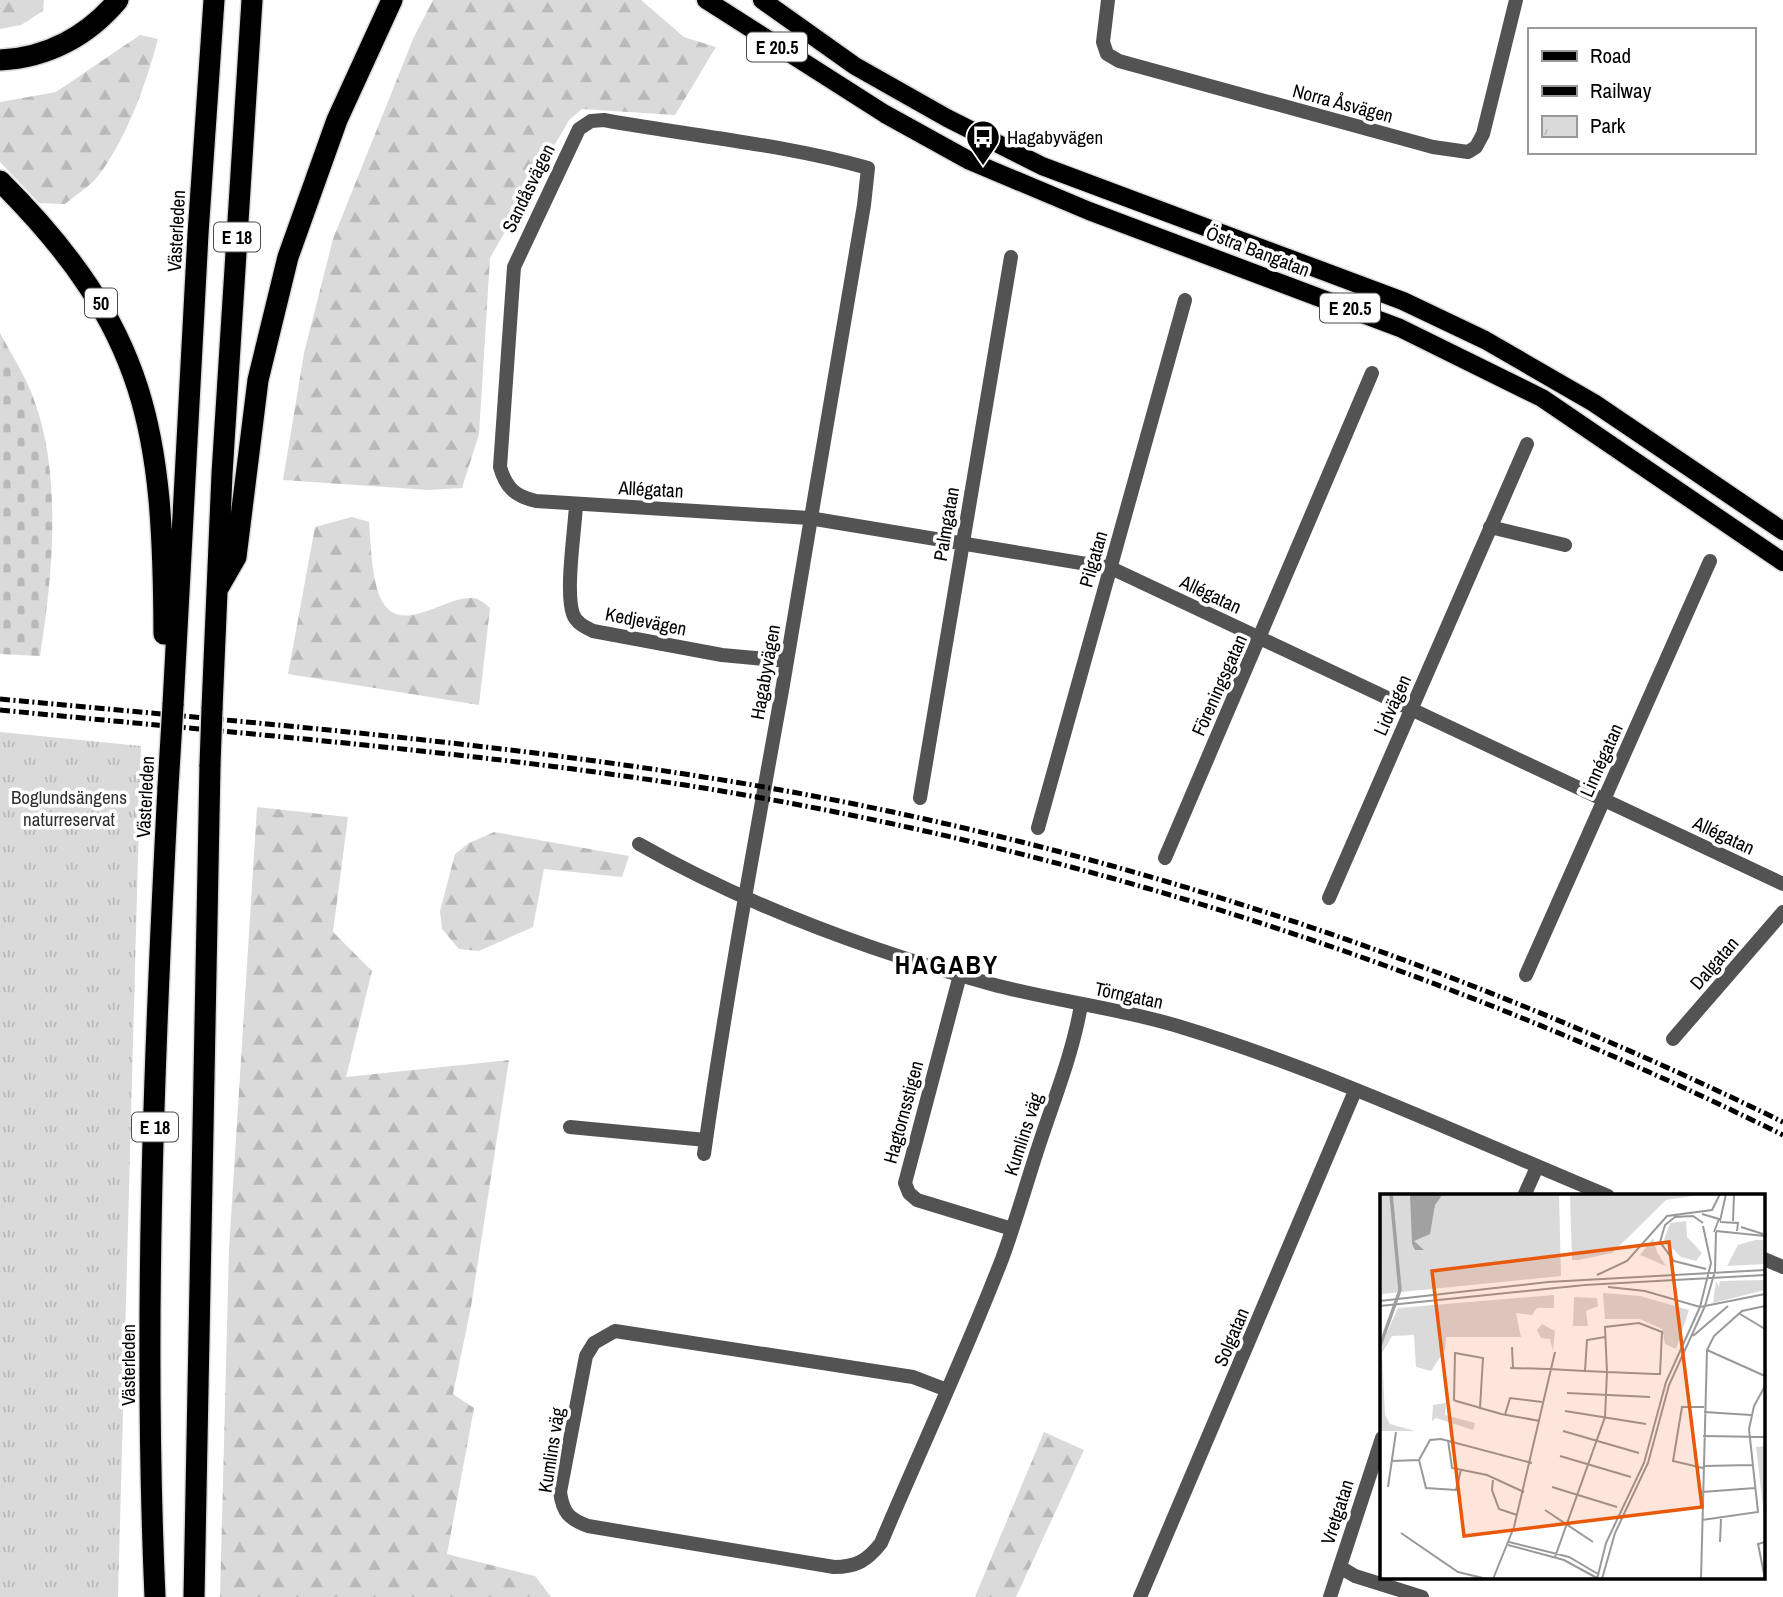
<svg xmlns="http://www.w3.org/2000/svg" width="1783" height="1597" viewBox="0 0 1783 1597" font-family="'Archivo Narrow',sans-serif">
<defs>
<pattern id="forest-firs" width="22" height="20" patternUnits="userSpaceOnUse" patternTransform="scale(1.75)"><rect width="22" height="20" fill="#dadada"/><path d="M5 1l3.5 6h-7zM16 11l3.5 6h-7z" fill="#b9b9b9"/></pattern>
<pattern id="cemetery-stones" width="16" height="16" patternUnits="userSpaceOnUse" patternTransform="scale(1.75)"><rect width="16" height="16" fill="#dadada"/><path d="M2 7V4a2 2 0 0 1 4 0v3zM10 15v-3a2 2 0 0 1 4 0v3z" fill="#b9b9b9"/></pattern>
<pattern id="park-tufts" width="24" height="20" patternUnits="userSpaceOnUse" patternTransform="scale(1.75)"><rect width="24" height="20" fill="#dadada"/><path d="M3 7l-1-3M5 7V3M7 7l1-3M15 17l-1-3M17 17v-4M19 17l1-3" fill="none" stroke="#b9b9b9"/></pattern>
</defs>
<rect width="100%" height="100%" fill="#fff"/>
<path fill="url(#forest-firs)" d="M0 0H44L43 11 21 25 0 29Z
M433 0H641L684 37 716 47 675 115 582 109 569 120 490 258 479 434 462 488 429 490 283 480 304 353 333 239 413 39Z
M140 35 158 39C145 87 128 135 99 175 90 186 76 195 65 204L39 203 0 162V102L56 92Z
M352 517 369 522C371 545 371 575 380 597 398 639 444 596 472 598 479 598 485 604 490 608L479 705 288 674 315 527Z
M257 807 348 817 333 932 372 971 346 1077 509 1060 471 1307 453 1394 474 1408 447 1554 535 1576 551 1597H220L229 1249Z
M494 832 629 856 622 877 544 869 533 927 479 951 459 949 442 929 440 911 455 854 469 843Z
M1044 1432 1084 1450 1016 1597H975Z"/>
<path fill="url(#cemetery-stones)" d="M0 333C9 350 20 367 28 385 64 464 53 573 40 656L0 654Z"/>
<path fill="url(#park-tufts)" d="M0 732 141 746 118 1597H0Z"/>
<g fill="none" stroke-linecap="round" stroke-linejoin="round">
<g stroke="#dbdbdb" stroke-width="21">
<path id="primary" d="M706 0 885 114 970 161 1089 211 1400 328 1542 398 1783 562
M762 0 855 66 947 118 1042 166 1403 301 1485 340 1594 403 1783 531"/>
</g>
<g stroke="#dbdbdb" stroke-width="24">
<path id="motorway" d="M0 60C47 58 88 36 118 0
M0 181C149 330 163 431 164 634
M217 590 236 557 258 380 288 257 337 120 392 0
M173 705 198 234 214 0
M212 709 222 474 252 0
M155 1597C143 1327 154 1056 168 787
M194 1597 210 765"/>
</g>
<path stroke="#535353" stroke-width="14" d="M1108 0 1103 42 1107 54 1119 61 1433 147 1468 152 1476 147 1483 134 1516 0
M576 504C575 530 565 591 573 614 576 623 585 627 593 631L722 655 787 661
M1490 527 1565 545
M920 798 1011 257
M1038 828 1185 300
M639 844C748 906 870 951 991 984 1054 1001 1120 1008 1181 1027 1326 1071 1468 1138 1608 1196
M1165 858 1372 373
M1329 898 1527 444
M960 975 905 1183 909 1193 917 1200 1012 1229
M1526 975 1710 561
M1673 1039 1783 912
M570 1127 706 1140
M704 1154C726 997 755 841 783 685 810 525 836 365 864 205L868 168C782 144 692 136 604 120L591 121 579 129 514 267 500 467C506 488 515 496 536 501L809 518 1111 568 1783 884
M1524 1196 1537 1167
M1764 1259 1783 1267
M947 1390 913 1377 615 1331 594 1343 586 1356 560 1492C563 1513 569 1519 588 1526L834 1567C856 1567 867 1561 881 1543 921 1448 965 1355 1002 1259 1016 1221 1027 1181 1040 1142 1055 1097 1073 1052 1081 1005
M1340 1567 1355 1576 1422 1597
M1140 1597 1355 1091
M1330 1597 1382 1438"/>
<use href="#primary" stroke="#000" stroke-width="18"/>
<use href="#motorway" stroke="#000" stroke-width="21"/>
<path stroke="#000" stroke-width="5" stroke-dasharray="10 3.5 2 3.5" stroke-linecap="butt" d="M0 699C231 721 462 739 691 775 1069 833 1440 954 1783 1122
M0 710C231 733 462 750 691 786 1068 846 1441 966 1783 1135"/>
<g stroke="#dbdbdb" stroke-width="24" stroke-linecap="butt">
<path id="motorway-bridge" d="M210 765 212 709
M168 787 173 705"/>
</g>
<use href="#motorway-bridge" stroke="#000" stroke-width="21"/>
</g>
<defs>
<g id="bus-pin" transform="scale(1.75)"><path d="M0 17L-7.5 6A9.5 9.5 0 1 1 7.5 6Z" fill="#000" stroke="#fff"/><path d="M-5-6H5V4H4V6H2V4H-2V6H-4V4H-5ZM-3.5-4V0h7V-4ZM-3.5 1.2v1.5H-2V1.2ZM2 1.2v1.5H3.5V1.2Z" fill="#fff"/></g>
</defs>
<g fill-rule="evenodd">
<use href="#bus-pin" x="983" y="137"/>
</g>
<g text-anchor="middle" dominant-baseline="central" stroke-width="7" stroke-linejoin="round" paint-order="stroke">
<g fill="#fff" stroke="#4c4c4c" stroke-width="2">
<rect x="747" y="32.5" width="60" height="29" rx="5"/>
<rect x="214" y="222.5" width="46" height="29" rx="5"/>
<rect x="85" y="288.5" width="32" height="29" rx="5"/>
<rect x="1320" y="293.5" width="60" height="29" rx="5"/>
<rect x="132" y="1112.5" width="46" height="29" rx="5"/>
</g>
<g font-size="18" font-weight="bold" fill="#000">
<text x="777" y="47">E 20.5</text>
<text x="237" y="237">E 18</text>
<text x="101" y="303">50</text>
<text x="1350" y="308">E 20.5</text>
<text x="155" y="1127">E 18</text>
</g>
<g font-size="19" fill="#000" stroke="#fff">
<text transform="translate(1343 103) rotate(15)">Norra Åsvägen</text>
<text transform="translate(528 188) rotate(-64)">Sandåsvägen</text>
<text transform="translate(176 231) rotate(-87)">Västerleden</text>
<text transform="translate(1258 251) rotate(21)">Östra Bangatan</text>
<text transform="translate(651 489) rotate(3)">Allégatan</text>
<text transform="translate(946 524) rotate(-80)">Palmgatan</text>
<text transform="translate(1093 559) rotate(-74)">Pilgatan</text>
<text transform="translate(1211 594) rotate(25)">Allégatan</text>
<text transform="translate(646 621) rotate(11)">Kedjevägen</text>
<text transform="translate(765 672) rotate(-80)">Hagabyvägen</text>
<text transform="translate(1219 685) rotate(-66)">Föreningsgatan</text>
<text transform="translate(1392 705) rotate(-66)">Lidvägen</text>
<text transform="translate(1601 760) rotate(-66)">Linnégatan</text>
<text transform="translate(145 797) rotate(-87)">Västerleden</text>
<text transform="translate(1724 835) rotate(25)">Allégatan</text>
<text transform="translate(1714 963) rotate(-49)">Dalgatan</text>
<text transform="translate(1129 995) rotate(12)">Törngatan</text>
<text transform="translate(903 1112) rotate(-75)">Hagtornsstigen</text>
<text transform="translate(1023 1134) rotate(-72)">Kumlins väg</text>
<text transform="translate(1231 1337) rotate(-67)">Solgatan</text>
<text transform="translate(128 1365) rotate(-90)">Västerleden</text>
<text transform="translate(551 1450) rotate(-81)">Kumlins väg</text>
<text transform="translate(1337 1512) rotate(-72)">Vretgatan</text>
</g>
<g font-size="19" fill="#000" stroke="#fff" text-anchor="start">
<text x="1007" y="137">Hagabyvägen</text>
</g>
<g font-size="19" fill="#313131" stroke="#fff">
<text x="69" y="797">Boglundsängens<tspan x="69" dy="22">naturreservat</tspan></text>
</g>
<g font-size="26" font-weight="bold" letter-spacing="2" fill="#000" stroke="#fff">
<text x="947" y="964">HAGABY</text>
</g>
</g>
<g transform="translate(1380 1194)">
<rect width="385" height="385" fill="#fff"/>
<path d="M306 27 307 43 322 59 316 67 301 63 284 46 290 29ZM273 44 277 58 286 72 260 61ZM375 46H385V70L347 72 358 51ZM385 86V96L333 109 336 87 339 93 340 87ZM223 99 260 102 309 116 296 155 285 150 282 135 260 125H225ZM174 101V114H157L152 121 136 119 141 143H66L65 156 51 177 36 173 34 141 12 142 2 159 5 221 10 230 35 237H0V154L18 114ZM194 103 217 104 218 112 206 117 208 132H193ZM162 130 175 137 173 157 170 145 161 144 157 136ZM66 209 65 221 95 229 93 236 56 224 52 227 53 211Z" fill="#dadada"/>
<path d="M190 0H325L286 6 232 59 199 66H192Z" fill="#dadada"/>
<path d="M0 0H179L181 82 2 100Z" fill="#dadada"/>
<path d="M385 252V329L376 253Z" fill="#dadada"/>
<path d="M30 0H63L55 11 50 40 34 47 44 56H35L32 50Z" fill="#a1a1a1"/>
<path fill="none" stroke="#a1a1a1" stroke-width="3.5" d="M0 152 20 96 11 0"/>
<path fill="none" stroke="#999" stroke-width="2" d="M322 20 339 25 334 38M340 27 346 0M353 27 354 0M340 28 358 29 357 37M323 29 313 22 295 23 285 31 280 48 294 67 326 75M361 33 383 40M336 37 385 42M217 81 247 67 287 22 332 16 340 0M228 93 265 97 320 113 385 100M0 107 168 88 385 76M0 112 205 91 385 81M325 112 335 77 336 38M320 113 331 69 323 32M360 120 385 135M313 142 348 112M132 153 133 174M327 156 385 182M130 174 169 175 205 177 227 178 275 180H280L282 138 259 129 225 133 227 178 225 223 175 363M205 177 207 146 225 143M187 199 270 203M100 214 103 164 75 159 74 206 76 207 94 212 100 214 111 217 121 220 160 227M185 217 266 230M324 218 371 221M125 221 130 204 162 208M183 237 259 259M323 242 385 243M68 246 72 274 107 281 144 298M180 262 251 283M11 267 39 266M323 272 372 271M323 274 293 267 302 213H324M81 276 76 296 46 294 39 266 50 246 61 245 152 269M113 286 112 296 119 315 137 321M8 293 16 238M172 293 237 313M322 298 375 294M165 316 213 348M322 326 378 318 369 235 374 212 385 192M21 339 78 378 107 385M129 348 189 363 218 380M340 348 341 325M128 351 184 366 217 384M113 385 134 333 175 158M217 385 226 349 264 269 286 188 320 113M222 385 235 339 268 269 289 191 325 112M321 385 327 156 334 142 362 117 385 112M385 385 378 350 385 348"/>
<path fill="#e8590c" fill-opacity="0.15" stroke="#e8590c" stroke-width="3.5" d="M289 48 322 313 84 342 52 77Z"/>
<rect width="385" height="385" fill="none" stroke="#000" stroke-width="3.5"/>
</g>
<rect x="1528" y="28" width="228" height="126" fill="#ffffff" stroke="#999999" stroke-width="2"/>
<rect x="1542" y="51" width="35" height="10" fill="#000000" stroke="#999999" stroke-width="2"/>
<text x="1590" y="63" font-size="21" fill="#000000">Road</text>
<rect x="1542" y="86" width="35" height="10" fill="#000000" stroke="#999999" stroke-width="2"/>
<text x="1590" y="98" font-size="21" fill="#000000">Railway</text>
<rect x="1542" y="116" width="35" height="21" fill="url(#park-tufts)" stroke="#999999" stroke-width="2"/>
<text x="1590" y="133" font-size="21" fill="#000000">Park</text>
</svg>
